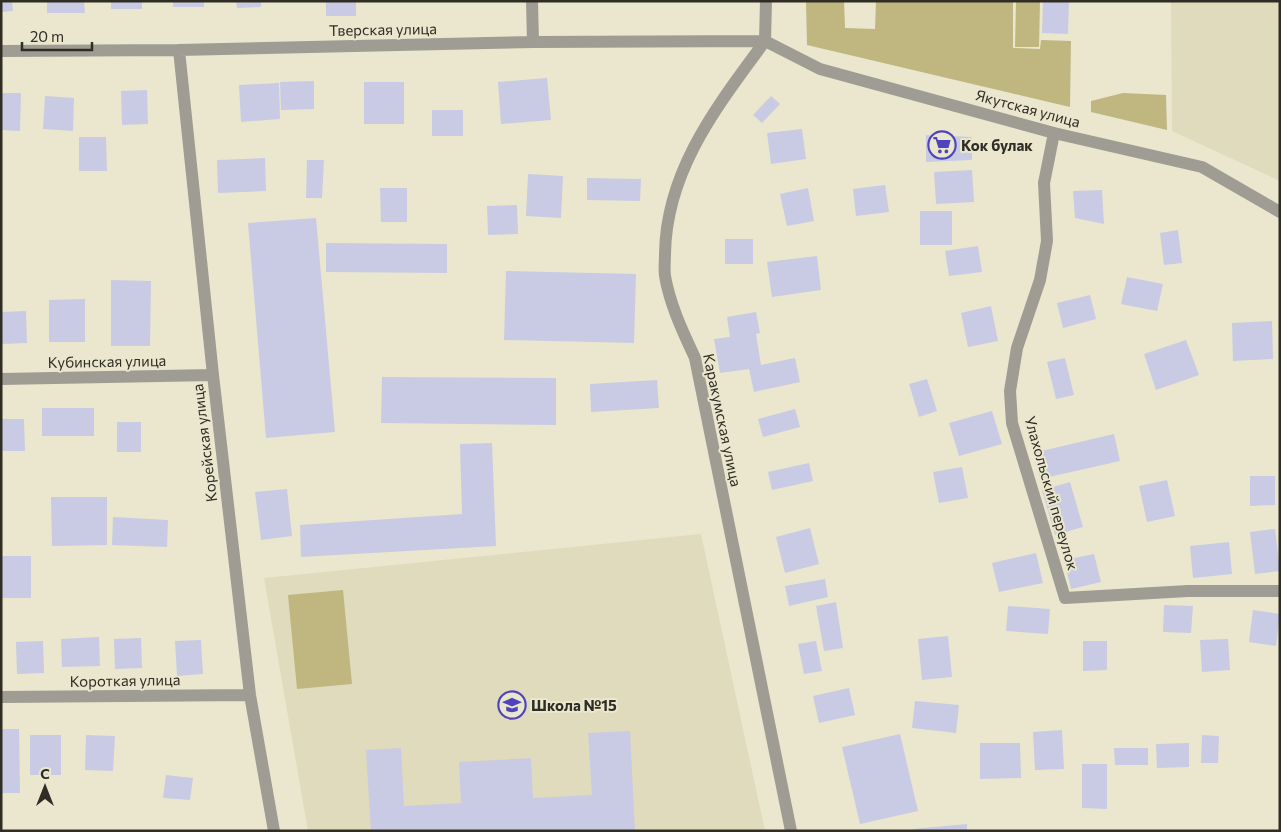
<svg xmlns="http://www.w3.org/2000/svg" width="1281" height="832" viewBox="0 0 1281 832" font-family="Commissioner,sans-serif">
<rect width="100%" height="100%" fill="#eae7ce"/>
<path fill="#e0dbbc" d="M1171 1H1280V181L1172 131Z
M701 534 765 831H308L264 578Z"/>
<path fill="#bfb680" d="M806 1H844L845 28 875 29 876 1H1013V48L1040 49 1041 40 1071 41 1070 107 807 45Z
M1016 1H1040L1039 47H1015Z
M1123 93 1166 95 1167 130 1091 112V101Z
M343 590 352 684 297 689 288 595Z"/>
<path fill="#c8cbe3" d="M1 1H12L13 11 1 12Z
M47 1H84L85 13H47Z
M111 1H142V9H111Z
M173 1H204V7H173Z
M236 1H261V7L237 8Z
M326 1H356V16H326Z
M1043 1H1069L1068 34 1042 33Z
M547 78 551 120 501 124 498 82Z
M314 81V109L281 110 280 82Z
M364 82H404V124H364Z
M279 83 280 119 241 122 239 85Z
M147 90 148 124 122 125 121 91Z
M1 93H21L20 131 1 130Z
M45 96 74 98 73 131 43 129Z
M771 96 780 104 762 123 753 115Z
M432 110H463V136H432Z
M802 129 806 159 771 164 767 133Z
M926 135 972 137V160L926 162Z
M79 137H106L107 171H79Z
M265 158 266 191 218 193 217 160Z
M307 160H324L322 198H306Z
M972 170 974 202 936 204 934 172Z
M528 174 563 176 561 218 526 216Z
M587 178 641 179 640 201 587 200Z
M885 185 889 212 856 216 853 189Z
M380 188H407V222H381Z
M808 188 814 221 787 226 780 194Z
M1102 190 1104 224 1075 218 1073 191Z
M517 205 518 234 488 235 487 206Z
M920 211H952V245H920Z
M316 218 335 432 266 438 248 223Z
M1178 230 1182 263 1164 265 1160 233Z
M725 239H753V264H725Z
M326 243 447 244V273L326 272Z
M978 246 982 272 949 276 945 251Z
M817 256 821 290 772 297 767 262Z
M506 271 636 274 634 343 504 340Z
M1127 277 1163 284 1157 311 1121 304Z
M111 280 151 281 150 346H111Z
M1090 295 1096 319 1063 328 1057 303Z
M85 299V342H49V300Z
M991 306 998 341 968 347 961 313Z
M26 311 27 343 1 344V312Z
M756 312 760 333 756 334 761 365 795 358 800 382 754 392 749 369 720 373 714 339 730 337 727 317Z
M1272 321 1273 359 1233 361 1232 323Z
M1186 340 1199 375 1156 390 1144 354Z
M1065 358 1074 395 1056 399 1047 362Z
M382 377 556 378V425L381 423Z
M927 379 937 411 919 417 909 384Z
M657 380 659 408 591 412 590 384Z
M42 408H94V436H42Z
M795 409 800 427 763 437 758 419Z
M992 411 1002 444 959 456 949 423Z
M1 419H24L25 451H1Z
M117 422H141V452H117Z
M1114 434 1120 461 1040 479 1033 453Z
M492 443 496 546 301 557 300 525 462 514 460 444Z
M809 463 813 481 772 490 768 472Z
M962 467 968 498 939 503 933 472Z
M1250 476H1275V505L1250 506Z
M1167 480 1175 516 1147 522 1139 486Z
M1070 482 1083 527 1055 535 1042 490Z
M287 489 292 536 261 540 255 492Z
M51 497H107V545L52 546Z
M113 517 168 520 167 547 112 545Z
M810 528 819 564 785 573 776 537Z
M1275 529 1280 571 1255 574 1250 532Z
M1229 542 1232 574 1193 578 1190 546Z
M1036 553 1043 583 999 592 992 563Z
M1094 554 1101 582 1071 589 1064 560Z
M1 556H31V598H1Z
M825 579 828 597 789 606 785 586Z
M836 602 843 648 824 651 816 606Z
M1164 605 1193 606 1191 633 1163 632Z
M1008 606 1050 609 1048 634 1006 631Z
M1253 610 1280 614 1276 646 1249 642Z
M948 636 952 677 922 680 918 639Z
M99 637 100 666 62 667 61 639Z
M141 638 142 668 115 669 114 639Z
M1228 639 1230 670 1202 672 1200 640Z
M201 640 203 674 177 676 175 641Z
M43 641 44 673 17 674 16 642Z
M816 641 822 671 804 674 798 644Z
M1083 641H1107V670L1083 671Z
M849 688 855 715 819 723 813 696Z
M915 701 959 705 956 733 912 728Z
M1 729H19L20 793H1Z
M1062 730 1064 769 1035 770 1033 732Z
M630 731 635 831H371L366 750 401 748 404 806 461 803 459 762 531 758 533 798 592 795 588 733Z
M900 734 918 811 860 824 842 747Z
M30 735H61V775H30Z
M86 735 115 736 113 771 85 770Z
M1202 735 1219 736 1218 763H1201Z
M980 743H1020L1021 778 980 779Z
M1189 743V767L1157 768 1156 744Z
M1114 748H1148V765H1115Z
M1082 764H1107V809L1082 808Z
M166 775 193 778 190 800 163 798Z
M967 824V831H913V829Z"/>
<g fill="none" stroke-linecap="round" stroke-linejoin="round">
<path stroke="#9f9d93" stroke-width="12" d="M532 1 533 42
M765 41C718 105 666 170 665 254 665 261 664 269 665 276 670 305 683 332 695 358L791 831
M765 41 766 1
M179 50 213 375 250 695 274 831
M1 51 179 50 533 42 765 41 820 69 1054 133 1202 167 1280 212
M1054 133 1044 183 1047 241 1040 280 1017 348 1010 391 1012 423 1065 598 1188 591H1280
M1 379 213 375
M1 697 250 695"/>
</g>
<defs>
<g id="supermarket-ring" transform="scale(1.4375)"><circle r="9.5" fill="#eae7ce" stroke="#4e45bc" stroke-width="1.5"/><path d="M-6-5.5h2.5l.6 2H6L4.5 2H-2.5L-4.4-4H-6ZM-1.5 3.2a1.3 1.3 0 1 0 .1 0ZM3 3.2a1.3 1.3 0 1 0 .1 0Z" fill="#4e45bc"/></g>
<g id="school-ring" transform="scale(1.4375)"><circle r="9.5" fill="#eae7ce" stroke="#4e45bc" stroke-width="1.5"/><path d="M0-5L7-2L0 1L-7-2ZM-4 1L0 2.5L4 1V4Q0 6-4 4Z" fill="#4e45bc"/></g>
</defs>
<g fill-rule="evenodd">
<use href="#supermarket-ring" x="942" y="145"/>
<use href="#school-ring" x="512" y="705"/>
</g>
<g text-anchor="middle" dominant-baseline="central" stroke-width="4" stroke-linejoin="round" paint-order="stroke">
<g font-size="15" fill="#2f2d24" stroke="#eae7ce">
<text transform="translate(383 29) rotate(-1)">Тверская улица</text>
<text transform="translate(1028 108) rotate(15)">Якутская улица</text>
<text transform="translate(107 361) rotate(-1)">Кубинская улица</text>
<text transform="translate(723 420) rotate(78)">Каракумская улица</text>
<text transform="translate(204 443) rotate(-97)">Корейская улица</text>
<text transform="translate(1052 493) rotate(74)">Улахольский переулок</text>
<text transform="translate(125 680) rotate(-1)">Короткая улица</text>
</g>
<g font-size="15" font-weight="bold" fill="#2f2d24" stroke="#eae7ce" text-anchor="start">
<text x="961" y="145">Кок булак</text>
<text x="531" y="705">Школа №15</text>
</g>
</g>
<rect width="1281" height="832" fill="none" stroke="#2f2d24" stroke-width="5"/>
<g transform="translate(45 787)" stroke="#eae7ce" stroke-width="4" paint-order="stroke">
<path d="M0-4L9 19L0 12L-9 19Z" fill="#2f2d24"/>
<text y="-8" font-size="14" font-weight="bold" text-anchor="middle" fill="#2f2d24">С</text>
</g>
<path d="M22 42v8h70v-8" fill="none" stroke="#2f2d24" stroke-width="2.5"/>
<text x="30" y="42" font-size="15" fill="#2f2d24" stroke="#eae7ce" stroke-width="4" paint-order="stroke">20 m</text>
</svg>
